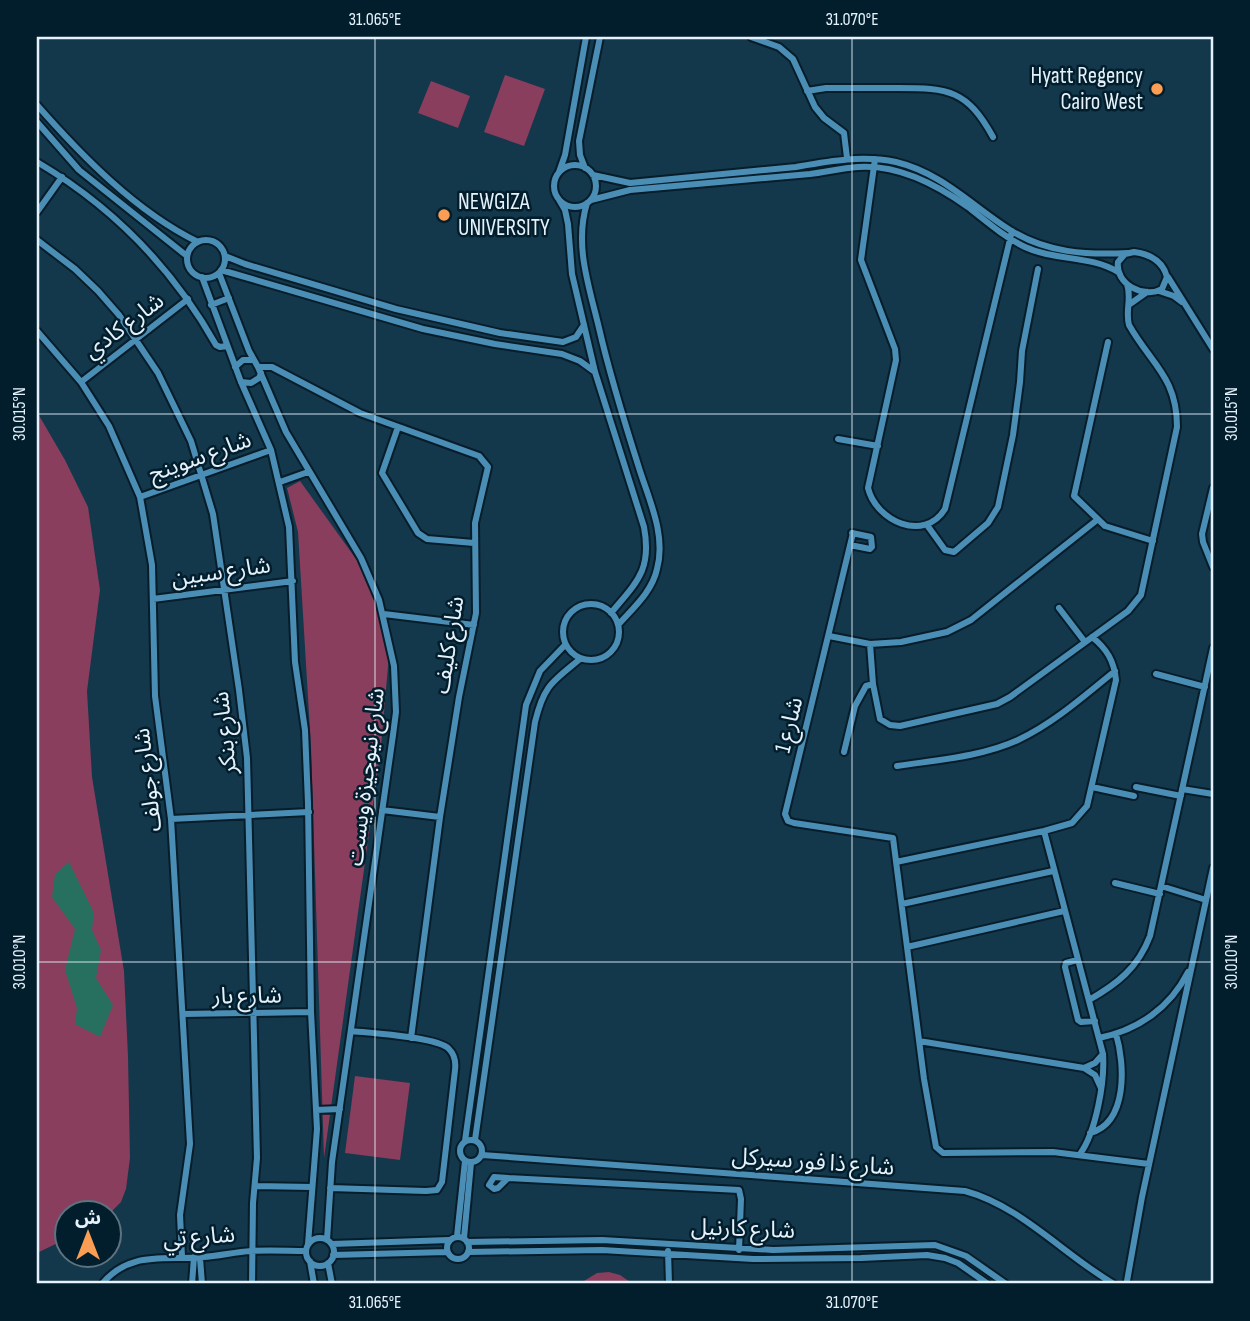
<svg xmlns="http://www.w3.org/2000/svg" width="1250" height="1321" viewBox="0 0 1250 1321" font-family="'Sofia Sans Condensed','Noto Sans Arabic',sans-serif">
<rect width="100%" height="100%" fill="#13374b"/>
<path fill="#883e5c" d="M505 75 545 89 524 146 484 132Z
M431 81 470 96 458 128 418 113Z
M37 412 65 460 88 507 100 590 87 691 92 777 124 971 128 1056 130 1158 126 1189 121 1202 109 1214 108 1212H66V1239L37 1253Z
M300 481 377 588 389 655 381 747 324 1158 311 747 298 532 287 488Z
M355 1076 410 1083 400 1160 345 1153Z
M609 1272 620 1275 633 1284H579L597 1273Z"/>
<path fill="#277060" d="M69 862 94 913 92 930 101 950 96 978 113 1005 100 1037 75 1024 77 1008 65 970 75 929 52 897 55 874Z"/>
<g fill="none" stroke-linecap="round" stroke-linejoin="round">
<g stroke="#081d2a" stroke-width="10">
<path id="street" d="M751 37 779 47 793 59 815 107 824 118 844 133 847 158
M807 91 826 88C850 88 874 88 898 88 949 88 967 90 993 137
M37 105C81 155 136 212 198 242
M37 122 79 170 187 256
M875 159 861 260 895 349 896 360 868 488C876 521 924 543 945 509L1012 231
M37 162C113 207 172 267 216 345L220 347 227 346
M554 186a21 21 0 1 1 42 0a21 21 0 1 1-42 0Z
M585 168 580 155 579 141 600 37
M559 172 565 155 586 37
M593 175 630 183 796 167C830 161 862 155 896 162 942 173 972 206 1010 230 1047 253 1086 255 1128 253
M558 198 565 210 568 224 572 274 595 372 644 527C652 570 637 582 611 613
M591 200 630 190 810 174C826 172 842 168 858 167 898 164 936 184 968 207 986 221 1004 237 1025 247 1055 261 1090 255 1118 272
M587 203C574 245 589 286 599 328 610 376 625 424 640 471 650 502 666 536 657 569 652 592 633 608 618 625
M37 212 62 177
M37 240 75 269 98 291 119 315 158 373 191 441 213 514 239 690 247 758 257 1158 253 1203 252 1284
M187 259a19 19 0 1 1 38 0a19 19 0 1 1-38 0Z
M1134 252C1149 254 1163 261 1167 277L1162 289C1144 299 1115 284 1118 262L1125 254Z
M225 256 245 264 396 309 500 333 563 342 576 337 584 325
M221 270 423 329 495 344 562 354 580 361 595 372
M219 273 249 351 258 367 286 432 361 558 379 600 394 666 396 712 393 735 332 1162 327 1240
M202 277 241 382 271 450 289 527 295 662 305 730 308 803 311 1012 317 1129 308 1244
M1168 277 1213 349
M1159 291 1174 296 1182 302
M1130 304 1147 292
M211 305 229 298
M37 331 81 382 109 426 140 497 152 565 155 696 171 819 190 1144 180 1215 182 1257
M1108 342 1074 496 1105 526 1153 541
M235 367 243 360H253
M258 367H272L360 413 479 456 488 467 475 523 476 613 459 697 440 817 411 1038
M81 382 188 299
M241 382 251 383 259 378 261 373
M398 427 382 473 418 533 427 539 474 543
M838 439 878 446
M280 482 308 472
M1213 488 1202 534 1203 542 1213 567
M140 497 271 450
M1097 520 971 620 947 632 901 642 870 644 873 684 880 719 890 725 900 726 997 704 1010 697 1128 611 1141 595 1177 427C1177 377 1151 364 1129 325 1125 311 1132 298 1127 284
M927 525 945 550 954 552 988 523 998 507 1013 435 1020 382 1022 351 1038 269
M853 533 785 814 788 821 794 823 893 838 924 1079 936 1147 943 1153 1053 1152 1149 1164
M850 545 870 549 872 547 871 537 852 533
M153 599 293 581
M563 632a28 28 0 1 1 56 0a28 28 0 1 1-56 0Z
M1059 608 1085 642
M384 614 474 625
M829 636 870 644
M1156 674 1205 687
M844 752 855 706 866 686 873 684
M897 766C936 760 981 757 1018 740 1054 723 1084 696 1115 671
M1092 787 1134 796
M1136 787 1181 796
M1182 789 1213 794
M382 810 440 817
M171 819 309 812
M1044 831 1103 1054C1105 1081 1096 1132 1080 1154
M896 862 1044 831 1072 823 1087 806 1116 680C1114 661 1107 649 1092 637
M1115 883 1160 894
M1161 886 1206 900
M902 904 1053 871
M907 947 1064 911
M1077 960 1066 963 1065 967 1078 1020 1081 1022 1095 1021
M1089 1000C1117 984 1138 968 1150 936L1213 648
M183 1014 311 1012
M1099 1038C1138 1030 1170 1008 1188 972
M919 1041 1084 1068 1095 1075 1101 1088
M1084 1068 1095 1063 1103 1054
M316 1110 340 1109
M1090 1133C1128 1123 1125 1064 1116 1034
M460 1151a11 11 0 1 1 22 0a11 11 0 1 1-22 0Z
M475 1140 535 722C544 685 552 682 580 659
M465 1141 526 705 540 671 565 645
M482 1155 965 1191C1021 1206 1064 1255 1114 1284
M494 1177 508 1178 498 1188 494 1189 489 1185Z
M508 1178 739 1190 741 1199 739 1250
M255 1186 312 1187
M330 1188 426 1191 437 1190 442 1182 455 1070C456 1062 455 1055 449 1049 438 1037 370 1033 351 1031
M457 1236 465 1161
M447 1248a11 11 0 1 1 22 0a11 11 0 1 1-22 0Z
M464 1238 471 1163
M306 1252a14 14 0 1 1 28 0a14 14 0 1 1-28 0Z
M467 1242 602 1240 773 1250 935 1245 966 1256 1006 1284
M332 1244 449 1240
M668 1251 669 1284
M468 1252 602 1250 753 1259 861 1258 927 1255 945 1258 958 1263 988 1284
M333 1255 447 1252
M200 1258 202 1284
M310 1261 314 1284
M328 1263 332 1284
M1127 1281 1142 1197 1213 868
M102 1284C130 1250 165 1261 203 1257 219 1256 235 1252 251 1251 269 1250 288 1251 306 1251
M192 1284 194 1257"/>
</g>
<use href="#street" stroke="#4b8eb5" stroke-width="6"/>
</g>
<path fill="none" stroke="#e5f2fb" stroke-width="2" stroke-opacity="0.45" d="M375 37V1284M852 37V1284M37 414H1213M37 962H1213"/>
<g fill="#fc9d54" stroke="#021e2d" stroke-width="2.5">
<circle cx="1157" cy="89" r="7"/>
<circle cx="444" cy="215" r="7"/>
</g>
<g text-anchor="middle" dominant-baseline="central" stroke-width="5" stroke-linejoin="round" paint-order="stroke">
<g font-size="23" fill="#e5f2fb" stroke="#021e2d" text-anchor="end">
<text x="1143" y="76">Hyatt Regency<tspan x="1143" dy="26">Cairo West</tspan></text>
<text x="458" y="202" text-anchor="start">NEWGIZA<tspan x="458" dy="26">UNIVERSITY</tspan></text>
</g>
<g font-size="23" fill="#e5f2fb" stroke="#021e2d">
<text transform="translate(124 326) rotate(-37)">شارع كادي</text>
<text transform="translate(200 457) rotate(-20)">شارع سوينج</text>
<text transform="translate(221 572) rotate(-8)">شارع سبين</text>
<text transform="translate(449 645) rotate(-81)">شارع كليف</text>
<text transform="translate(789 725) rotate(-76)">شارع 1</text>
<text transform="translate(225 733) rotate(-96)">شارع بنكر</text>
<text transform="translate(366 777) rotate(-83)">شارع نيوجيزة ويست</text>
<text transform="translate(148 780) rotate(-97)">شارع جولف</text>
<text transform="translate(247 996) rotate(-1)">شارع بار</text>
<text transform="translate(813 1162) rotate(4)">شارع ذا فور سيركل</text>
<text transform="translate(743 1229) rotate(2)">شارع كارنيل</text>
<text transform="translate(199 1237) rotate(-4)">شارع تي</text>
</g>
</g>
<rect width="1250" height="1321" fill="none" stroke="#021e2d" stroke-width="77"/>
<g transform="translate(88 1234)"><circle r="33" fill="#021e2d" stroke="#5d737f" stroke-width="2"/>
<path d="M0-5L12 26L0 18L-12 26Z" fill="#fc9d54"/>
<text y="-10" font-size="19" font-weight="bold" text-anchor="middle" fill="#e5f2fb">ش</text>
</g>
<rect x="38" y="38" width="1174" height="1244" fill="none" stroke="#e5f2fb" stroke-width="2.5"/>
<g font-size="18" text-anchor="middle" fill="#e5f2fb">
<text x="375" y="25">31.065°E</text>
<text x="852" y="25">31.070°E</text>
<text transform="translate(19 414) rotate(-90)" y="6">30.015°N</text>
<text transform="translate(1231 414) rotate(-90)" y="6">30.015°N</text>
<text transform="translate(19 962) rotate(-90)" y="6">30.010°N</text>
<text transform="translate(1231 962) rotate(-90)" y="6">30.010°N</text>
<text x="375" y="1308">31.065°E</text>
<text x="852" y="1308">31.070°E</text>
</g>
</svg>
